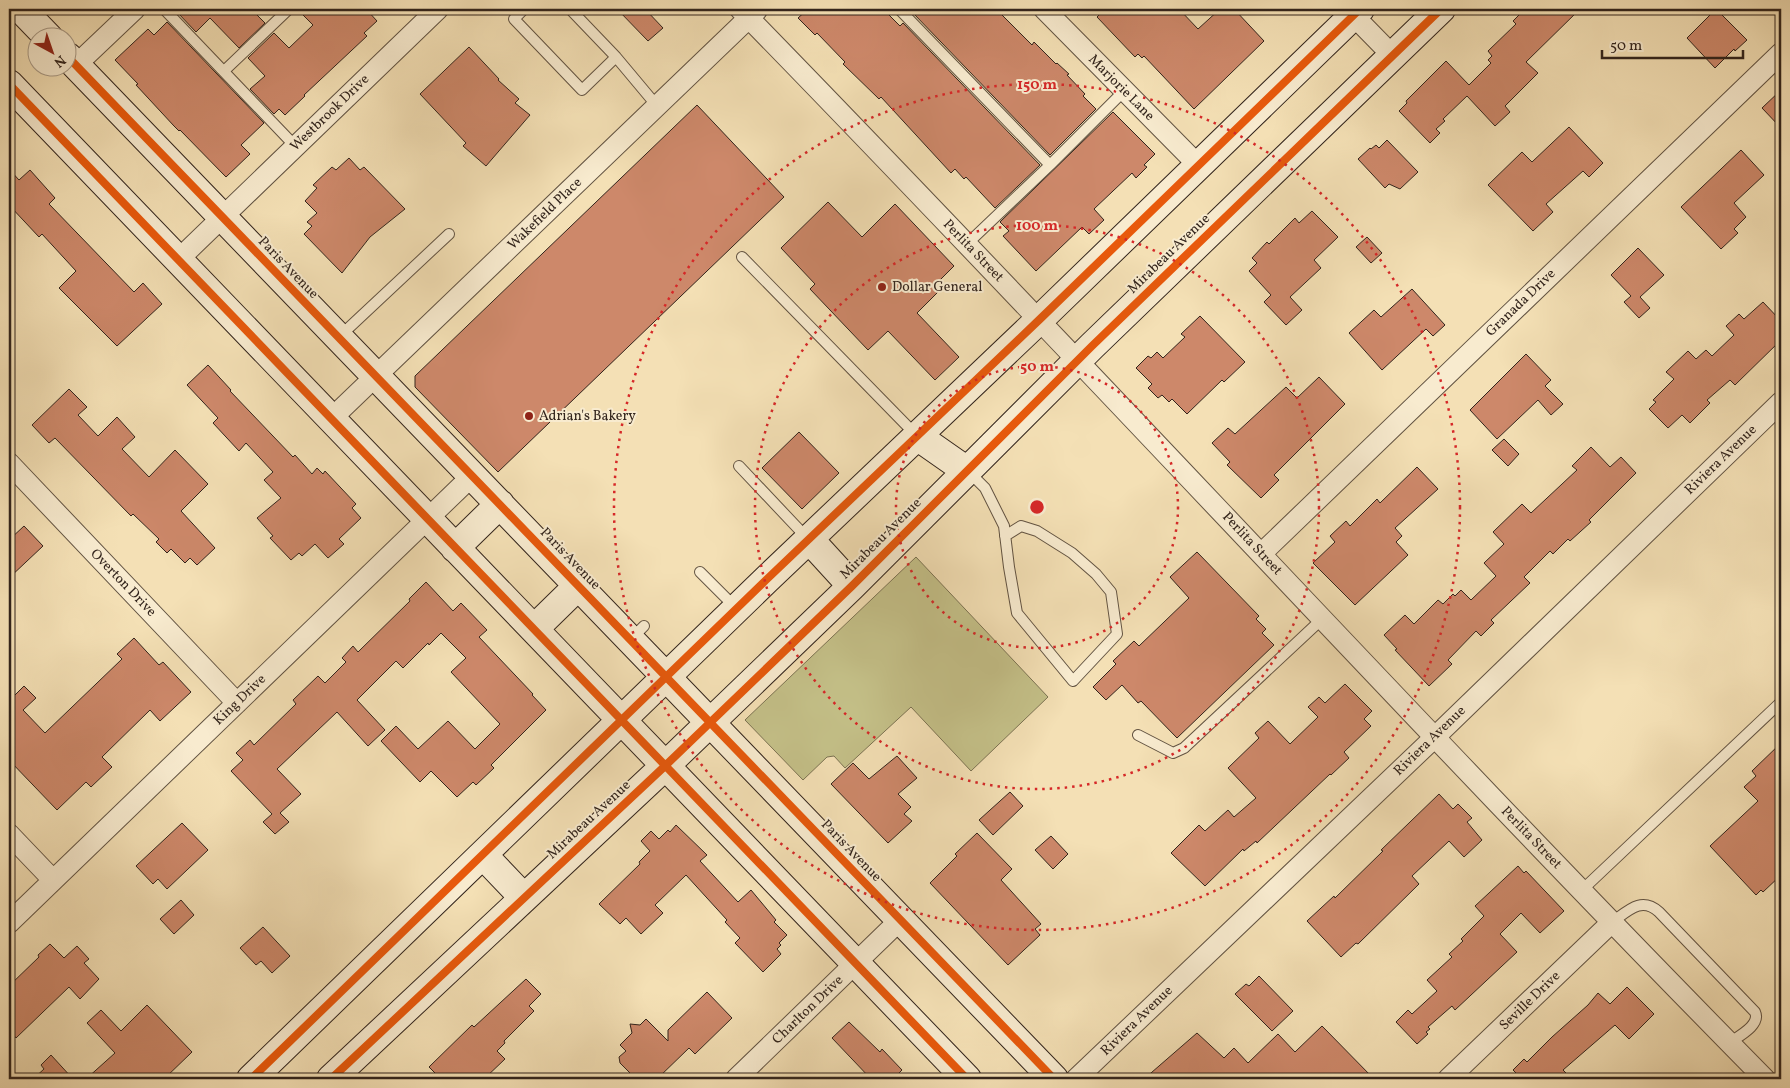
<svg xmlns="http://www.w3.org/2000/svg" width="1790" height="1088" viewBox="0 0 1790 1088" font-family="Vollkorn,serif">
<rect width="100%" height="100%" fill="#f4e0b5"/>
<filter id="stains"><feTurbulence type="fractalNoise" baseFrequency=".004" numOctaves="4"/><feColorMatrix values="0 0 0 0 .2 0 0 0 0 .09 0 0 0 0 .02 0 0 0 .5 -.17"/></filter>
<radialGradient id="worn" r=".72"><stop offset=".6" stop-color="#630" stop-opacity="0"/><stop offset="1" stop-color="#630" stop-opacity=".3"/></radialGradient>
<path fill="#c4c088" stroke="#7b7252" d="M916 557 1048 697 971 771 911 707 845 768 834 756 827 757 803 780 745 720Z"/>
<path fill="#cd886a" stroke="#32241c" d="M180 9H251L265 23 239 48 210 18 196 32 177 12Z
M297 9H366L377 21 364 33 367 36 304 95 305 96 285 115 279 109 274 114 250 89 265 76 248 58 274 33 289 48 313 25Z
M617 9H645L663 28 648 41Z
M808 9H883L900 26 903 23 1040 165 995 208 966 177 964 179 955 169 951 173 881 97 879 99 843 64 845 62 817 33 815 35 798 18Z
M917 9H996L1032 45 1034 42 1056 64 1057 63 1069 74 1067 75 1085 94 1083 96 1096 109 1050 155 913 13Z
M1105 9H1179L1198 29 1220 9H1234L1264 41 1194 109 1144 56 1142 58 1138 54 1135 57 1097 17Z
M1525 9H1580L1526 62 1538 73 1505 106 1510 112 1495 126 1467 96 1443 119 1445 121 1436 129 1440 133 1430 143 1399 111 1407 103 1406 101 1446 61 1469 85 1491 63 1488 60 1492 56 1488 51 1516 24 1513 21Z
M1716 9 1747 40 1735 51 1734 49 1715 68 1687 38Z
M167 22 264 123 241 145 250 154 226 177 180 130 179 131 174 126 136 85 138 84 115 60 148 29 154 35Z
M469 47 499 79 498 80 519 99 515 103 530 115 486 166 463 146 466 143 420 94Z
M1781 90V128L1762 108Z
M697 105 784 197 498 472 415 387V376Z
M1113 112 1155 154 1144 165 1147 167 1136 178 1132 173 1094 209 1104 220 1089 234 1082 227 1036 271 1003 236 1009 231 1000 222Z
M1569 127 1603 163 1589 177 1583 171 1546 204 1553 212 1533 231 1488 185 1522 152 1532 162Z
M1387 140 1418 172 1400 189 1389 184 1385 188 1358 159 1370 148 1371 149 1376 145 1379 148Z
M1741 150 1764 175 1734 203 1746 217 1734 229 1738 233 1721 249 1681 207Z
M349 158 360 170 364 167 405 209 370 237 342 273 304 234 312 226 307 222 317 213 305 201 317 188 313 185 332 167 336 170Z
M9 169 19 180 30 170 55 198 49 204 134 292 143 283 162 304 117 346 59 288 76 271 42 234 39 237 9 205Z
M828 202 862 237 895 204 954 266 934 286 939 291 917 313 959 357 935 380 888 331 868 350 810 289 815 284 781 248Z
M1312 211 1338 237 1314 260 1321 268 1290 297 1302 310 1286 325 1264 302 1271 295 1249 271 1257 263 1252 258 1267 242 1269 244 1295 218 1299 223Z
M1367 237 1382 253 1371 263 1356 247Z
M1638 248 1664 275 1640 297 1650 308 1639 318 1624 302 1631 296 1611 275Z
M1412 289 1445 325 1433 336 1426 329 1382 370 1349 333 1374 310 1381 317Z
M1763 302 1781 321V340L1735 385 1730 380 1707 400 1710 403 1690 423 1682 415 1668 428 1649 409 1656 402 1653 400 1674 379 1666 372 1688 351 1696 359 1706 350 1712 356 1734 335 1726 326 1739 314 1744 319Z
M1200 316 1245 362 1224 382 1222 380 1187 414 1172 399 1169 402 1162 395 1158 398 1148 388 1152 384 1136 368 1148 356 1151 358 1157 352 1163 358 1185 337 1181 334Z
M1526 354 1551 380 1545 386 1563 404 1551 415 1538 400 1497 439 1470 410Z
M208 365 231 390 230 391 293 457 295 455 312 474 317 468 323 474 325 471 356 504 352 508 361 518 339 539 344 544 328 558 315 544 302 556 299 553 291 560 270 538 273 536 257 518 281 498 264 480 273 472 246 443 239 451 213 423 218 418 187 385Z
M1319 377 1345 404 1274 475 1279 480 1261 498 1227 465 1230 462 1212 443 1228 428 1235 434 1286 387 1297 398Z
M69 389 87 407 78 415 98 436 117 417 135 437 122 449 149 477 175 450 208 484 181 511 215 548 197 565 190 558 185 563 171 549 167 553 156 542 159 539 133 514 131 516 55 438 49 443 32 425Z
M799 432 839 473 802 509 762 468Z
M1504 439 1519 454 1508 466 1492 450Z
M1591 447 1610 467 1621 457 1636 473 1589 520 1591 522 1570 541 1568 539 1553 554 1550 551 1524 577 1530 583 1491 620 1494 623 1481 636 1476 631 1448 660 1452 664 1429 686 1395 650 1397 649 1384 635 1405 615 1414 624 1438 600 1443 604 1453 594 1455 596 1461 590 1471 600 1496 576 1484 563 1504 544 1493 532 1522 504 1531 513 1577 470 1572 466Z
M1417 467 1438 489 1395 528 1402 536 1396 542 1408 555 1355 605 1313 563 1335 542 1330 536 1346 521 1350 526 1377 499 1380 503Z
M24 526 43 546 9 578V540Z
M1197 552 1259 616 1256 619 1266 629 1262 633 1274 645 1177 738 1141 701 1138 703 1122 685 1106 700 1093 687 1116 664 1113 661 1134 641 1139 646 1189 598 1170 577Z
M426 582 453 611 461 603 487 630 479 637 533 694 532 695 546 710 491 765 494 768 476 785 473 782 457 797 431 771 420 782 381 741 396 726 418 749 448 721 475 749 500 724 451 672 466 658 441 633 429 645 428 643 403 668 396 661 357 700 385 730 368 746 337 712 277 769 301 794 280 813 289 822 275 834 263 822 272 814 231 771 243 760 236 753 250 740 254 745 296 704 293 700 318 676 325 683 346 662 342 658 353 646 358 652 410 601 409 599Z
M134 638 159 665 163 662 191 692 160 721 150 710 102 757 112 767 91 787 86 782 57 810 9 760V695L12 698 24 686 36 698 23 710 45 733 122 659 117 654Z
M1345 684 1372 711 1364 719 1371 726 1344 752 1349 758 1331 775 1330 774 1257 843 1256 841 1244 851 1243 849 1205 886 1171 853 1199 825 1205 831 1228 810 1234 817 1256 798 1228 768 1259 738 1255 733 1268 721 1290 744 1318 717 1308 707 1319 697 1325 703Z
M1781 743V875L1763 892 1761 890 1756 895 1710 846 1758 801 1744 787 1756 776 1752 771Z
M897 756 917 778 898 794 911 807 904 814 912 821 888 843 831 784 853 763 869 779Z
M1010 792 1023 806 993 835 979 820Z
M1439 794 1453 809 1458 804 1472 818 1467 822 1482 840 1464 857 1449 841 1412 876 1419 884 1358 944 1356 943 1341 957 1307 921 1334 896 1335 898 1383 851 1381 850Z
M182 823 208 850 167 889 158 879 153 884 136 866Z
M676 825 707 855 700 861 738 902 751 890 776 920 774 922 787 935 779 943 781 945 777 949 781 954 763 972 735 943 740 938 725 922 727 920 686 875 655 905 663 913 641 934 626 918 620 924 599 904 640 864 639 862 650 851 641 841 651 831 659 839 668 830 670 832Z
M977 833 1012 869 1001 880 1041 924 1035 929 1040 935 1008 965 930 883 957 856 955 854Z
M1051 836 1068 854 1053 869 1035 850Z
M1518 866 1524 873 1526 871 1564 911 1540 933 1521 913 1500 934 1517 952 1455 1010 1452 1006 1428 1027 1430 1029 1426 1032 1428 1034 1417 1044 1396 1022 1408 1010 1412 1014 1437 991 1427 980 1452 957 1449 954 1463 941 1461 939 1484 916 1475 906Z
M181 900 194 915 174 934 160 919Z
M263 927 290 956 272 973 261 961 256 965 240 948Z
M50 944 64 958 77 946 89 959 84 963 99 979 80 999 69 987 16 1038 9 1029V986L39 957 38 955Z
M1259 976 1293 1011 1272 1031 1235 994 1246 984 1249 986Z
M526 979 541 994 529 1006 534 1011 504 1041 505 1043 497 1051 505 1059 484 1079H441L429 1067 472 1025 474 1027Z
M1627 987 1654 1014 1629 1039 1615 1025 1563 1070 1572 1079H1522L1513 1070 1524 1059 1527 1062 1552 1037 1588 1005 1598 993 1610 1004Z
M707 992 732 1018 695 1054 689 1048 657 1079H636L620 1063 619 1057 626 1051 620 1045 632 1033 630 1024 640 1025 646 1019 668 1041V1030Z
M147 1005 192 1052 164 1079H86L115 1053 87 1023 101 1010 121 1031Z
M849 1022 880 1052 882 1049 902 1070 893 1079H871L832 1038Z
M1322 1026 1374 1079H1144L1197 1033 1224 1058 1234 1048 1248 1063 1278 1034 1295 1052Z
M51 1055 73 1079H33L44 1069 41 1065Z"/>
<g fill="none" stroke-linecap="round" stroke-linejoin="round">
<g stroke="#625342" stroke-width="12">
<path id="lane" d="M164 9 295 146
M524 9 514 19 582 90 616 57
M570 9 616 57 657 106
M899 9 1050 165 967 244
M224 71 289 9
M1050 165 1124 91
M742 257 916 435
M339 337 449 234
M739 466 808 539
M968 471 985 488 1004 526 1009 567 1017 613 1073 681 1117 634 1111 592 1096 574 1072 553 1037 531 1021 526 1005 536
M700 572 736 608
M630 640 644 626
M1138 735 1173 753 1184 748 1322 619
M1581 891 1781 702
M1611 923C1628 911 1641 896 1659 912L1755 1012C1761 1025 1739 1036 1729 1043"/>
</g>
<g stroke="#625342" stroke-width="22">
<path id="street" d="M740 9C1085 362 1418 727 1765 1079
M1044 9 1199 166
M1347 9 1392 55
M76 65 135 9
M178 260 438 9
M331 419 757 10
M9 463 237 703
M1261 554 1781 53
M9 834 53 880
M9 923 472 476
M736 1079 900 920
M1076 1079 1435 737 1781 402
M1448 1079 1611 923"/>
</g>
<g stroke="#32241c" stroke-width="30">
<path id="secondary" d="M21 9 49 38
M68 57 1054 1079
M9 84 967 1079
M917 436 967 471
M809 539 852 586
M455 548 500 504
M534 629 578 586
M483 855 524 898
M251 1079 766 580 1039 320 1360 9
M331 1079 665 766 852 586 1092 346 1441 9"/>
</g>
<use href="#lane" stroke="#f8ebcf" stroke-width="10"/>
<use href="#street" stroke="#f8ebcf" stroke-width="20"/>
<use href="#secondary" stroke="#f8ebcf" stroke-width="28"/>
<g stroke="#f8ebcf" stroke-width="11">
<path id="cycleway" d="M68 57 1054 1079
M9 84 967 1079
M251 1079 766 580 1039 320 1360 9
M331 1079 665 766 852 586 1092 346 1441 9"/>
</g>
<use href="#cycleway" stroke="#e8590c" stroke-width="8"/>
</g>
<g fill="none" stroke="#d62828" stroke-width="2.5" stroke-dasharray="2.5 5">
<circle cx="1037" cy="507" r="141"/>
<circle cx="1037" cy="507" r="282"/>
<circle cx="1037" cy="507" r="423"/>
</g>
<g fill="#8f2418" stroke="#f8ebcf" stroke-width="2">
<circle cx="882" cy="287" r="5"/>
<circle cx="529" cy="416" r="5"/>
</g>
<g text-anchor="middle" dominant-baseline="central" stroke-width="4" stroke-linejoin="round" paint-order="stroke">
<g font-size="14" fill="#32241c" stroke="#f8ebcf">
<text transform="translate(1121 88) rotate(45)">Marjorie Lane</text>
<text transform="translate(330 113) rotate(-44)">Westbrook Drive</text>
<text transform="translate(545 214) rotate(-44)">Wakefield Place</text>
<text transform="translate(973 251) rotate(46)">Perlita Street</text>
<text transform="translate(1169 254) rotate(-44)">Mirabeau Avenue</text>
<text transform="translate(288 268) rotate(46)">Paris Avenue</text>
<text transform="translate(1521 303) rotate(-44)">Granada Drive</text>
<text transform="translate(1721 460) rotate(-44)">Riviera Avenue</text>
<text transform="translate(881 539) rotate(-45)">Mirabeau Avenue</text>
<text transform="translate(1252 544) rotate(47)">Perlita Street</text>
<text transform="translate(570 559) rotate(46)">Paris Avenue</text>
<text transform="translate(123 583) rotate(46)">Overton Drive</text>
<text transform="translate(240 700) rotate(-44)">King Drive</text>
<text transform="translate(1430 741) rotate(-44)">Riviera Avenue</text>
<text transform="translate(589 820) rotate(-43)">Mirabeau Avenue</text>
<text transform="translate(1531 838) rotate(46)">Perlita Street</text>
<text transform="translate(851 851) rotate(46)">Paris Avenue</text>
<text transform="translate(1530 1001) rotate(-44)">Seville Drive</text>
<text transform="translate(808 1010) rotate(-44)">Charlton Drive</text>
<text transform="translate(1137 1021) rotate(-44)">Riviera Avenue</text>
</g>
<g font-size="14" fill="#32241c" stroke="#f8ebcf" text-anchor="start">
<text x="892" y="287">Dollar General</text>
<text x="539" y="416">Adrian's Bakery</text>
</g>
</g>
<circle cx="1037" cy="507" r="8" fill="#d62828" stroke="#f8ebcf" stroke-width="2.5"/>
<g font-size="15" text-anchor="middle" font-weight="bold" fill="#d62828" stroke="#f8ebcf" stroke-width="4" stroke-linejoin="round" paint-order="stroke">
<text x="1037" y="89">150 m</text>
<text x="1037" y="230">100 m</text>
<text x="1037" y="371">50 m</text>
</g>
<rect width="1790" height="1088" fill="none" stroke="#f4e0b5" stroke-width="30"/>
<rect x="10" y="10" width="1770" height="1068" fill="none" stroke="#32241c" stroke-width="2.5"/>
<rect x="15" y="15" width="1760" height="1058" fill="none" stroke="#32241c"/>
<g transform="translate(52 52) rotate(140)"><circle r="24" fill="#f8ebcf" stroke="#a99b87"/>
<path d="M0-4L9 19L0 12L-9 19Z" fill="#8f2418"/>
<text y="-8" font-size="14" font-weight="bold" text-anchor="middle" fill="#32241c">N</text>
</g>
<path d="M1602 50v8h141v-8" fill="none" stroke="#32241c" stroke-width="2.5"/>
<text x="1610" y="50" font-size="15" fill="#32241c" stroke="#f8ebcf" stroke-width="4" paint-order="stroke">50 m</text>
<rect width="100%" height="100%" filter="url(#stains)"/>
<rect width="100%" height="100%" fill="url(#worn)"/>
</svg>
